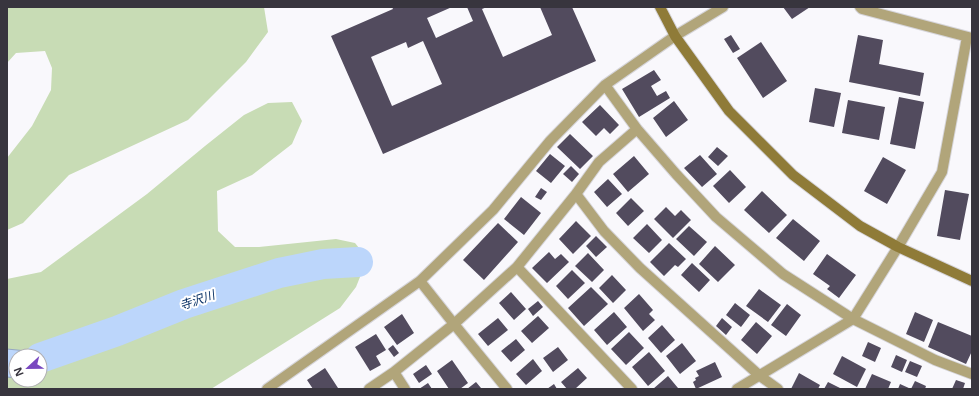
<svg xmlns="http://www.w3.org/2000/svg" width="979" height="396" viewBox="0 0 979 396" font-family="'Noto Sans','Noto Sans JP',sans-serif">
<rect width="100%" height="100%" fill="#f9f8fc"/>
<path fill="#c8dcb5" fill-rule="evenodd" d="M7 7H51L52 8 55 7H264L268 32 246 62 188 120 69 175 23 223 7 230V158L32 126 51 90 52 68 45 51 16 53 7 63Z
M292 102 302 121 292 144 252 175 217 191 218 231 235 247H259L336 239 355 243 363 253 366 262 356 287 340 308 211 389H7V279L41 272 147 194 205 146 244 115 268 103ZM16 356H40V380H16Z"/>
<path fill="#bcd6fb" stroke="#94a6c2" d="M7 349 27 351V356H16V378L7 377Z"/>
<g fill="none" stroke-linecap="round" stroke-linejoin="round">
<path stroke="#bcd6fb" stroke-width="30" d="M40 358 117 331 184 304 279 273 323 264 358 262"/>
</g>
<path fill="#524b5e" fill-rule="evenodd" d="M392 7H452L427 18 436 38 473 21 467 7H487L482 9 503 57 552 35 540 7H572L596 61 383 154 331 36 393 9ZM423 41 442 84 392 106 371 57 406 42 408 48Z
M783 7H810L792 19Z
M731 35 740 49 733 53 724 39Z
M858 35 883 40 879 64 924 73 920 96 849 82Z
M761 42 787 81 763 98 737 58Z
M654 70 661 80 651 86 657 96 666 91 670 98 639 117 622 89Z
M815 88 841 93 834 127 809 122Z
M899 97 924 102 915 149 890 144Z
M848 100 885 107 879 140 842 133Z
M674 101 688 120 666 137 653 118Z
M600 105 619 125 610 134 604 128 596 136 582 122Z
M570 134 593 156 580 169 557 147Z
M717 147 728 156 718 166 708 157Z
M550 154 565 166 551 183 536 171Z
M700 155 717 174 702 187 684 168Z
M634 156 649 174 628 192 613 174Z
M883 157 906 170 887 204 864 191Z
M571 166 579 174 572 182 563 174Z
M730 170 746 187 729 203 713 186Z
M608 179 622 194 607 207 594 192Z
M541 188 547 192 541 200 535 197Z
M945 190 969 194 960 240 937 236Z
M762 191 787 215 769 233 744 210Z
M521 197 541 213 524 235 504 219Z
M631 198 644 211 628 226 616 213Z
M666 207 675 216 681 210 691 220 673 238 654 219Z
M793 219 820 241 804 261 776 238Z
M576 221 591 236 573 254 559 239Z
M498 223 518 242 484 280 463 260Z
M647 224 662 240 649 253 633 238Z
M689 226 707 242 694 256 676 239Z
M596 236 607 247 596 257 586 246Z
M669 243 686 259 678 267 675 265 664 276 650 262Z
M715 246 735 265 718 282 699 264Z
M549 252 555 259 561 254 569 262 547 283 532 268Z
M588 253 604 270 592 282 575 266Z
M827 254 856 275 839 298 827 289 830 286 813 274Z
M692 263 710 280 699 292 681 275Z
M572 270 585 283 568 299 556 286Z
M612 275 626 290 613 303 599 288Z
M591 287 608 304 584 326 568 308Z
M759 289 781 305 768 322 746 306Z
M511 292 526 309 514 320 499 303Z
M639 294 653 310 649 314 655 320 643 331 624 308Z
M538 301 543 307 533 316 528 309Z
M735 303 750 315 741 327 726 315Z
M787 304 801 315 786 336 771 325Z
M614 312 627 327 607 345 594 330Z
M915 312 933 320 924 342 906 334Z
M402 314 414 333 397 345 384 327Z
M538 316 549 328 532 343 521 331Z
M498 318 508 330 488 346 478 334Z
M722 318 732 327 726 335 716 326Z
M756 322 772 336 757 354 741 340Z
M938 322 972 336V351L966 364 928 347Z
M662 325 675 340 661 353 648 338Z
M629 332 644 348 626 365 611 349Z
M376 334 386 350 376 356 381 365 370 371 355 347Z
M516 339 525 350 511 362 501 351Z
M868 342 881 348 875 362 862 356Z
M682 343 696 361 680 374 666 356Z
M393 345 399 353 394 357 388 349Z
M558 347 568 360 553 372 543 358Z
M649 352 665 371 648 386 632 367Z
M896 355 907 360 902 372 891 367Z
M842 356 866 369 857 387 833 374Z
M533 359 542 371 526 385 516 374Z
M452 360 468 383 460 389H449L437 371Z
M910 361 922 366 917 377 905 372Z
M715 362 722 377 696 389 693 382 696 380 695 378 699 376 696 371Z
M426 365 432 374 419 383 413 374Z
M325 368 338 388 337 389H313L307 380Z
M578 368 587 378 575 389H567L561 382Z
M799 373 820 385 818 389H791Z
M872 374 891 382 888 389H865Z
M668 376 678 388 677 389H653Z
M956 380 965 383 963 389H952Z
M915 381 926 386 925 389H898L900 384 911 389Z
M476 382 481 388 480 389H467Z
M828 382 842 389H824Z
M428 383 432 389H419Z
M554 384 557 389H547Z"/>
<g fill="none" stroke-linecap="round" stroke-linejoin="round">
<g stroke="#d6d5da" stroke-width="12">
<path id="street" d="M860 7 862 9 972 38
M605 85 637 129 676 174 716 217 783 274 853 319 935 360 972 374
M576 194 604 231 640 268 760 376 778 389
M517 267 632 389
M420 281 454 324 507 389
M394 372 405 389
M267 389 420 281 493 210 550 141 605 85 675 36 723 7
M369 389 394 372 454 324 517 267 576 194 599 162 637 129
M737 389 853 319 898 247 942 172 967 37"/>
</g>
<g stroke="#d6d5da" stroke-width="12">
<path id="secondary" d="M660 7 675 36 729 111 793 175 860 226 898 247 972 281"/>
</g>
<use href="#street" stroke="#b1a57a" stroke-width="10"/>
<use href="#secondary" stroke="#8f7b38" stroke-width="10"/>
</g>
<g text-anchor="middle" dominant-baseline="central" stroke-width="4" stroke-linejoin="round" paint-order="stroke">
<g font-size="12" font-style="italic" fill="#042d62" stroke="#fff">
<text transform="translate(197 300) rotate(-19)">寺沢川</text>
</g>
</g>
<rect width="979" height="396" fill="none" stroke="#38353e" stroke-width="16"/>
<g transform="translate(28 368) rotate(248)"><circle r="19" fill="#ffffff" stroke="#afaeb2"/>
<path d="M0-3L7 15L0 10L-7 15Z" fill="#7948c0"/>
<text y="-6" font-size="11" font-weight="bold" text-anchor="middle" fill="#38353e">N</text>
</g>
</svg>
